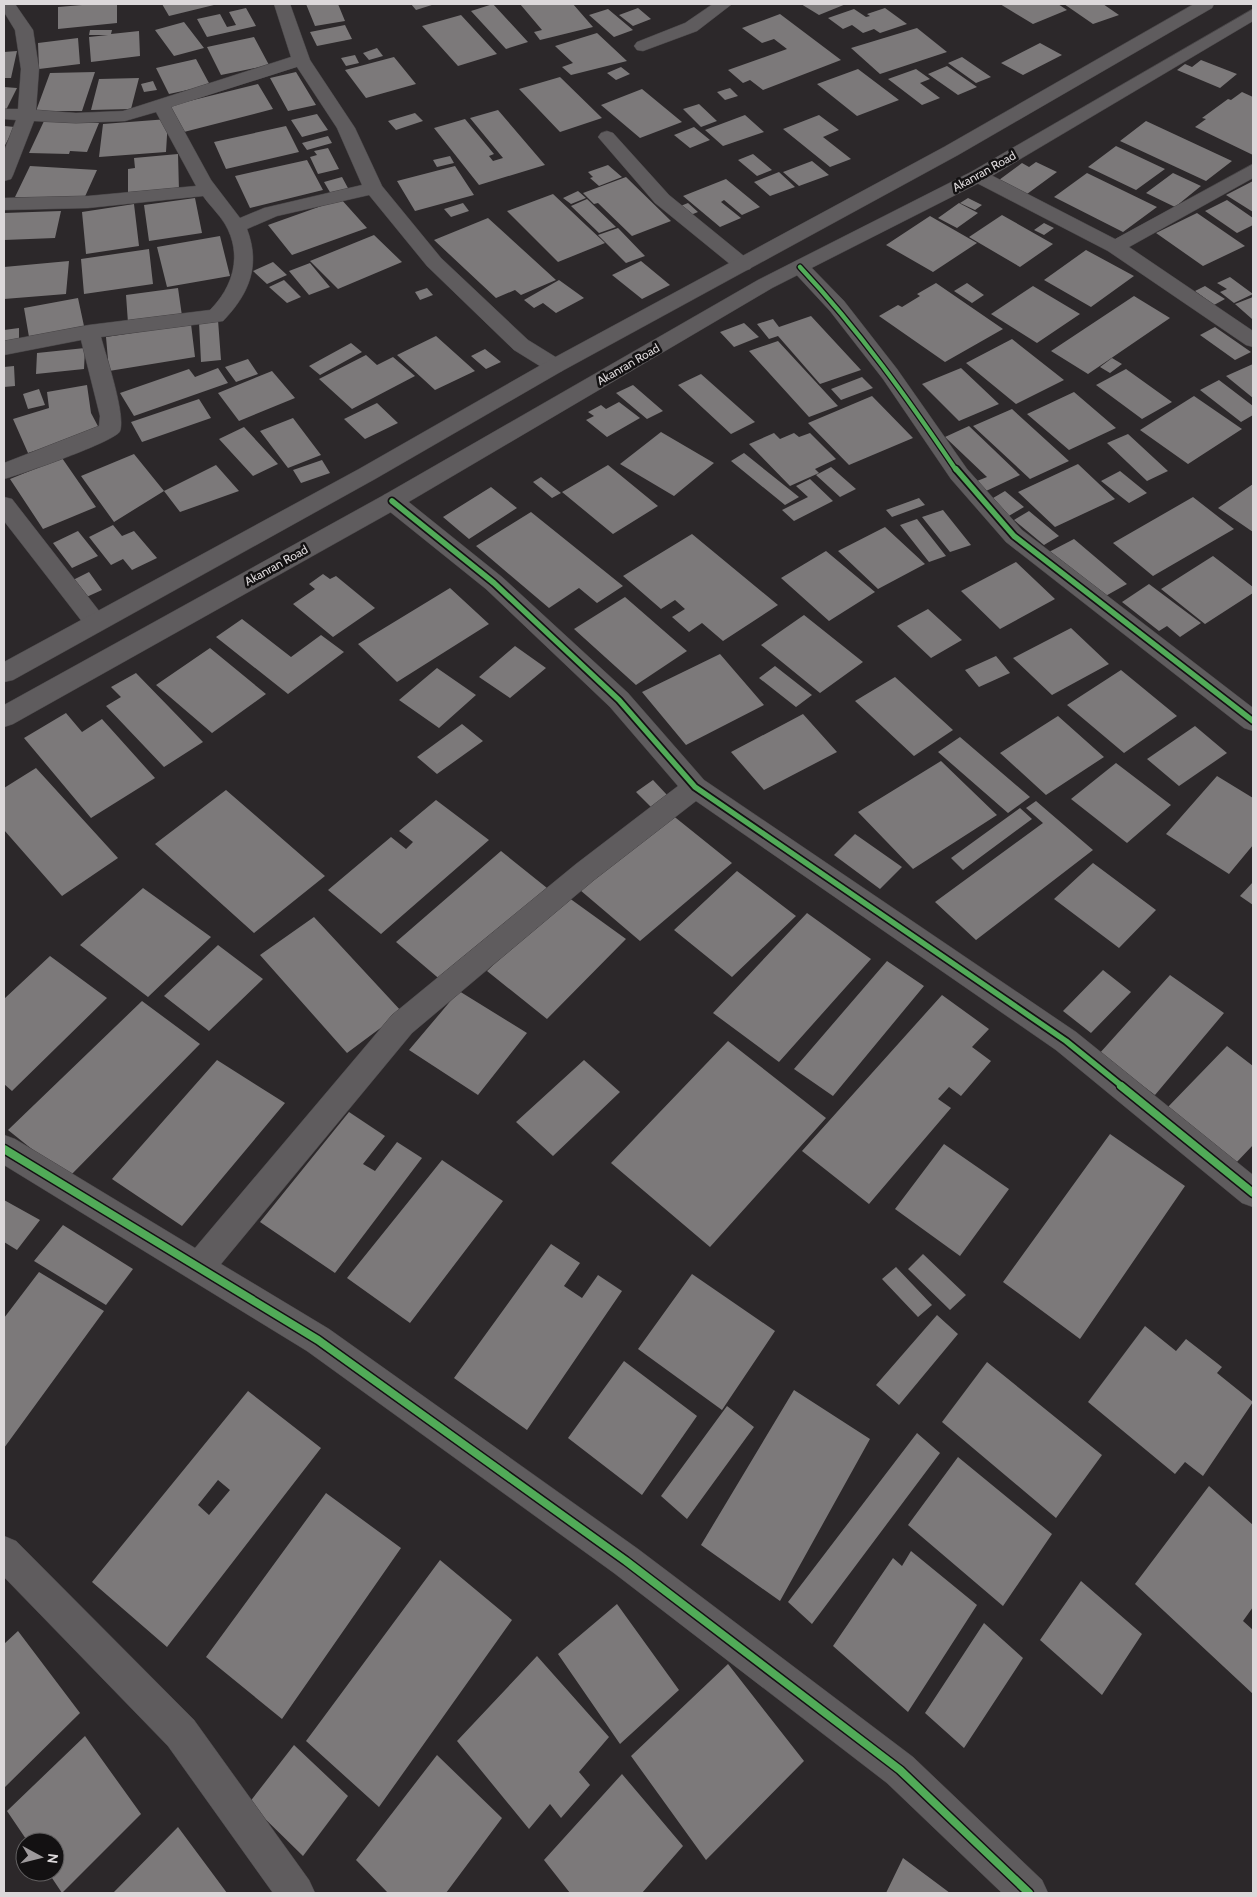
<svg xmlns="http://www.w3.org/2000/svg" width="1257" height="1897" viewBox="0 0 1257 1897" font-family="Cabin,sans-serif">
<rect width="100%" height="100%" fill="#2c282a"/>
<path fill="#7c797a" fill-rule="evenodd" d="M94 4H117V23L58 29V7Z
M162 4H218L169 16Z
M306 4H338L345 21 315 26Z
M411 4H435L416 10Z
M493 4 528 42 506 49 471 11Z
M520 4H573L593 27 540 40 534 32 542 30Z
M801 4H846L819 15Z
M1000 4H1058L1067 10 1033 24Z
M1064 4H1103L1119 15 1093 24Z
M246 8 256 26 207 37 197 19 220 14 227 27 236 25 229 12Z
M638 8 651 19 633 26 619 15Z
M885 8 907 24 880 33 874 29 863 33 852 25 843 29 828 18 854 9 866 17 870 16 867 14Z
M608 9 633 30 614 37 589 15Z
M780 14 841 60 763 90 750 80 743 83 728 70 787 49 774 39 762 43 742 28Z
M461 15 497 54 458 66 422 26Z
M184 22 204 48 174 56 155 30Z
M345 25 352 39 317 46 310 32Z
M917 28 947 52 880 74 851 48Z
M90 30H112L111 34 139 31 140 56 91 62 89 37 108 35H89Z
M597 33 627 61 571 75 562 67 573 63 555 46Z
M254 37 269 65 221 75 207 47Z
M78 38 80 64 39 69 38 43Z
M1040 43 1062 55 1023 75 1001 63Z
M377 48 383 56 369 60 363 53Z
M17 51 11 78H4V52Z
M355 55 359 63 346 66 341 58Z
M394 57 416 84 366 98 345 70Z
M962 57 991 77 976 83 948 63Z
M196 59 210 85 169 94 156 68Z
M1201 60 1237 74 1220 88 1177 70 1185 64 1192 67Z
M947 66 977 87 958 95 928 74Z
M621 67 630 74 616 80 607 73Z
M858 69 899 100 857 116 817 84Z
M916 69 930 79 920 83 940 98 922 105 888 79Z
M95 72 82 111H36L50 73Z
M296 72 316 105 288 111 270 78Z
M560 77 602 118 560 132 519 89Z
M139 78 131 109 91 110 99 79Z
M153 81 157 90 144 92 141 84Z
M258 84 273 109 180 133 165 107Z
M4 87 17 88 5 112H4Z
M730 88 738 96 725 100 717 92Z
M642 89 682 122 640 138 601 105Z
M1242 92 1253 97V155L1195 127 1206 119 1202 118 1228 99 1231 100Z
M699 104 717 121 701 127 683 109Z
M498 110 545 165 479 185 434 128 465 119 494 154 489 156 493 161 503 158 470 118Z
M415 113 423 121 396 130 388 121Z
M317 114 328 130 302 137 291 120Z
M745 115 764 132 723 146 705 130Z
M819 115 839 130 823 137 851 159 830 167 783 129Z
M168 119 166 152 99 157 103 124Z
M44 121 99 123 87 152 70 151 69 154 29 153Z
M1146 121 1232 161 1206 181 1120 141Z
M4 126 15 127 4 147Z
M286 126 299 152 226 169 214 142Z
M694 127 710 140 690 148 674 135Z
M328 136 332 143 307 150 302 143Z
M1116 146 1165 169 1136 190 1088 167Z
M328 148 339 169 318 174 310 157 317 155 314 151Z
M178 154 179 191 128 196V169L135 168 134 158Z
M753 154 772 170 757 176 738 160Z
M450 156 454 163 437 167 433 160Z
M307 160 323 190 250 208 235 176Z
M812 161 829 175 799 186 783 172Z
M1036 162 1057 172 1027 194 999 180 1022 163 1029 167Z
M608 165 622 177 599 186 590 178 593 177 588 172Z
M30 166 97 170 83 201 15 197Z
M455 166 474 195 415 211 397 181Z
M779 172 795 187 770 196 754 182Z
M1087 173 1157 207 1123 232 1054 197Z
M1173 173 1201 186 1175 207 1146 193Z
M342 177 349 190 331 194 324 182Z
M626 177 671 221 632 236 598 203 594 204 583 193Z
M726 179 760 207 742 215 724 200 721 202 741 218 720 227 683 196Z
M1253 181V212L1226 195Z
M578 191 586 198 571 204 563 198Z
M553 194 605 243 558 262 507 211Z
M195 198 202 233 149 241 144 205Z
M968 198 982 205 975 210 960 203Z
M341 199 367 228 292 255 268 225Z
M587 199 616 227 599 233 571 206Z
M1227 200 1253 218V225L1237 233 1205 211Z
M463 203 469 211 451 217 444 209Z
M688 203 698 212 688 216 678 207Z
M959 203 978 213 957 228 938 218Z
M134 204 139 246 86 254 82 212Z
M61 211 55 238 4 240V213Z
M1197 213 1245 246 1203 266 1156 233Z
M1002 215 1053 244 1020 267 969 237Z
M930 216 977 243 933 272 886 245Z
M488 218 556 280 521 295 515 290 496 298 434 240Z
M1044 223 1054 228 1044 235 1034 230Z
M618 228 645 256 626 263 598 235Z
M374 235 402 262 338 289 310 261Z
M220 236 230 276 167 287 157 247Z
M149 249 153 284 84 294 81 259Z
M1086 250 1134 276 1091 307 1044 280Z
M69 261 66 294 4 299V267Z
M641 261 670 285 642 299 612 275Z
M273 262 287 275 267 284 253 271Z
M310 263 330 287 309 295 289 271Z
M1230 277 1253 294 1234 303 1220 292 1227 289 1217 283Z
M284 280 301 297 287 303 269 287Z
M559 280 584 298 556 313 543 303 534 308 524 300Z
M936 283 1003 329 945 362 879 316 898 305 902 307 920 296 917 294Z
M967 283 984 295 972 303 954 291Z
M1033 286 1080 314 1037 343 991 314Z
M1205 286 1225 299 1214 305 1195 291Z
M178 288 182 316 128 323 126 295Z
M427 288 433 295 420 300 415 292Z
M1134 296 1170 318 1088 374 1051 351Z
M1253 297V318L1252 319 1235 304Z
M78 298 84 326 29 337 24 308Z
M811 316 861 370 820 384 778 336 769 339 757 324 773 319 779 327Z
M218 320 221 360 201 362 199 322Z
M744 323 759 337 734 347 720 332Z
M191 324 195 357 109 371 106 337Z
M1215 327 1251 352 1235 360 1200 335Z
M19 328V342L4 344V330Z
M436 336 475 371 435 390 397 355Z
M1012 339 1064 380 1016 404 966 363Z
M778 341 838 406 809 417 749 351Z
M351 343 362 352 320 375 309 366Z
M85 348 84 369 36 374 37 353Z
M485 349 501 362 486 369 471 356Z
M366 355 377 365 393 357 415 376 352 409 319 379Z
M1112 358 1122 364 1110 373 1100 367Z
M248 359 258 374 236 382 225 367Z
M1253 364V398L1226 376Z
M14 366 15 386 4 387V367Z
M218 368 228 383 134 416 120 393 189 369 195 377Z
M961 368 999 404 959 421 922 384Z
M1126 369 1172 402 1142 419 1096 385Z
M272 371 295 398 239 421 218 393Z
M701 374 755 422 731 434 678 385Z
M862 377 873 388 841 400 831 389Z
M1219 380 1253 406V415L1241 422 1200 390Z
M87 385 91 413 100 430 28 453 13 419 49 408 47 392Z
M633 385 663 411 647 419 616 393Z
M39 389 45 405 28 409 23 394Z
M1074 392 1116 428 1069 450 1027 414Z
M872 396 913 438 849 465 808 423Z
M1194 396 1242 429 1188 464 1140 430Z
M199 399 211 418 142 442 131 422Z
M619 402 640 418 607 437 586 420 594 416 588 412 601 405 606 409Z
M377 403 398 423 365 439 344 419Z
M1012 409 1069 461 1030 479 973 426Z
M293 418 321 455 288 468 260 431Z
M969 426 1020 475 986 491 977 481 987 477 945 437Z
M244 427 278 464 253 476 219 439Z
M661 432 714 463 674 496 620 464Z
M774 433 780 439 794 433 799 437 810 433 836 459 815 469 819 473 790 486 749 444Z
M1128 434 1168 471 1147 481 1107 443Z
M744 453 799 497 785 505 731 461Z
M134 454 164 491 114 522 81 476Z
M62 458 96 507 43 529 10 479Z
M322 460 330 473 301 483 293 470Z
M1078 464 1115 499 1055 527 1018 492Z
M216 465 239 491 180 512 164 491Z
M608 465 658 506 613 534 562 492Z
M831 467 856 489 840 497 816 475Z
M1120 471 1147 493 1129 503 1101 481Z
M541 477 561 493 552 498 533 482Z
M810 479 833 501 794 521 782 510 808 497 796 486Z
M1253 484V532L1218 508Z
M491 487 517 508 469 539 443 517Z
M1005 491 1024 507 1007 517 988 501Z
M1193 497 1234 529 1153 576 1113 543Z
M919 498 925 505 892 517 886 510Z
M943 510 971 545 950 552 922 517Z
M1029 511 1059 536 1044 545 1014 520Z
M531 512 623 586 597 603 579 588 549 608 476 546Z
M917 519 946 556 929 562 900 525Z
M113 525 122 536 134 531 157 558 132 570 123 559 111 565 89 537Z
M885 527 925 564 878 589 838 551Z
M78 531 98 556 72 568 53 543Z
M692 534 778 605 723 641 702 623 689 632 672 617 685 609 675 600 661 609 623 576Z
M1074 539 1127 584 1102 598 1049 552Z
M826 551 875 592 829 621 781 578Z
M1213 556 1253 587V593L1205 624 1161 589Z
M1016 562 1055 599 1000 629 961 591Z
M89 572 102 590 82 599 69 582Z
M323 574 330 579 336 576 375 608 333 637 293 604 315 589 309 584Z
M1149 584 1201 623 1180 637 1167 626 1159 631 1122 602Z
M450 588 489 624 397 682 358 644Z
M625 597 687 651 636 685 574 629Z
M928 609 962 640 931 658 897 626Z
M804 615 863 662 820 693 761 645Z
M242 619 291 657 321 635 344 652 288 694 216 637Z
M1071 628 1109 664 1052 695 1013 658Z
M515 646 546 668 510 698 479 677Z
M210 648 266 694 212 733 156 685Z
M720 654 764 705 686 745 642 692Z
M996 656 1010 673 979 687 965 670Z
M775 666 812 695 796 707 759 678Z
M437 668 476 695 439 728 399 700Z
M1121 670 1177 716 1124 753 1067 705Z
M136 673 203 742 164 767 106 706 121 697 111 687Z
M895 677 953 730 914 756 855 701Z
M66 713 82 732 102 719 155 778 91 818 24 738Z
M803 714 837 752 764 790 731 752Z
M1058 716 1104 757 1046 795 1000 753Z
M462 724 483 741 437 774 417 757Z
M1195 726 1227 753 1179 786 1147 759Z
M960 737 1030 797 1008 813 938 752Z
M941 761 997 815 913 869 858 812Z
M1116 763 1171 805 1127 843 1071 799Z
M36 768 118 858 62 896 4 830V788Z
M1217 776 1253 798V845L1229 874 1166 834Z
M653 780 668 796 651 807 636 792Z
M226 790 325 876 254 933 155 844Z
M436 800 489 840 381 934 328 890 391 837 406 849 413 842 399 831Z
M1036 801 1093 850 976 940 935 902 1043 823 1026 808Z
M1020 808 1032 819 963 870 951 858Z
M671 814 732 863 640 941 580 890Z
M855 834 902 867 880 889 834 855Z
M501 851 547 888 443 982 396 942Z
M1093 863 1156 910 1119 948 1054 899Z
M737 871 796 916 732 977 674 930Z
M1253 882V905L1240 896Z
M143 888 211 937 148 997 80 945Z
M565 895 626 939 547 1019 487 971Z
M807 913 871 959 779 1062 713 1013Z
M314 917 402 1012 347 1053 260 955Z
M218 945 263 979 209 1031 164 996Z
M50 956 107 998 12 1091 4 1084V999Z
M887 961 924 986 833 1096 794 1069Z
M1103 970 1131 992 1091 1033 1063 1011Z
M1170 975 1224 1013 1155 1095 1099 1054Z
M459 991 527 1033 478 1095 409 1050Z
M942 995 989 1029 972 1047 991 1061 961 1096 949 1087 938 1099 951 1108 869 1204 802 1151Z
M142 1001 200 1044 68 1178 8 1130Z
M728 1041 826 1118 710 1247 611 1163Z
M1227 1046 1253 1066V1145L1234 1165 1166 1109Z
M217 1060 285 1103 182 1226 112 1179Z
M584 1060 620 1092 553 1156 516 1122Z
M349 1112 385 1136 363 1164 375 1171 397 1142 422 1158 335 1273 260 1222Z
M1110 1134 1185 1186 1080 1339 1003 1282Z
M944 1144 1009 1189 960 1256 895 1209Z
M442 1160 503 1201 410 1323 347 1278Z
M4 1200 40 1220 17 1250 4 1242Z
M63 1225 133 1269 106 1305 34 1261Z
M551 1244 580 1263 564 1286 582 1298 598 1275 622 1291 527 1430 454 1378Z
M923 1254 966 1295 950 1310 908 1269Z
M896 1267 932 1305 918 1317 882 1279Z
M39 1272 104 1311 4 1448V1318Z
M692 1274 775 1331 722 1410 638 1349Z
M937 1315 958 1334 899 1405 876 1385Z
M1145 1326 1176 1351 1186 1339 1222 1367 1217 1373 1253 1402 1203 1476 1185 1462 1175 1474 1088 1402Z
M624 1361 697 1416 642 1495 568 1438Z
M987 1362 1102 1455 1056 1518 942 1422Z
M794 1390 870 1439 780 1601 701 1545Z
M248 1391 321 1448 167 1647 92 1582ZM218 1480 230 1490 209 1515 198 1505Z
M727 1406 754 1427 687 1519 661 1496Z
M917 1433 940 1453 812 1624 788 1602Z
M958 1457 1052 1534 1003 1606 908 1525Z
M1209 1486 1253 1525V1607L1243 1621 1253 1630V1694L1135 1584Z
M326 1493 401 1548 282 1719 206 1657Z
M911 1551 977 1605 908 1712 833 1646 893 1558 902 1566Z
M440 1560 512 1620 379 1807 306 1741Z
M1081 1581 1142 1634 1102 1695 1040 1640Z
M617 1604 679 1690 620 1744 558 1654Z
M984 1623 1023 1658 964 1748 925 1713Z
M18 1631 80 1713 4 1788V1644Z
M537 1656 609 1737 579 1772 590 1785 561 1818 550 1804 529 1829 457 1741Z
M728 1664 804 1761 706 1860 631 1756Z
M85 1736 141 1814 62 1893 48 1872H55V1842H28L7 1811Z
M294 1745 348 1796 303 1856 249 1803Z
M437 1755 502 1818 446 1893H388L356 1860Z
M622 1774 683 1846 642 1893H570L544 1860Z
M178 1827 227 1893H113Z
M903 1858 950 1893H886Z"/>
<g fill="none" stroke-linecap="round" stroke-linejoin="round">
<g stroke="#484547" stroke-width="1">
<path id="street" d="M4 4H15L33 30 39 69 36 110 76 113 123 111 291 57 274 4H290L310 60 355 128 382 186 441 258 528 340 562 361 565 366 562 371 555 373 548 371 514 350 427 266 369 195 277 216 247 229C261 266 249 294 223 321L101 337C106 356 126 415 120 431 117 441 19 475 4 479V463L99 426 100 416 81 340 4 355V341L89 325 210 310C233 287 243 255 225 224 219 214 210 206 203 196L88 208 4 210V198L88 196 196 186 156 112 125 121 76 123 34 121 13 175 11 179 4 181V151L16 120 4 119V109H18L21 69 15 30 4 12ZM297 67 337 128 362 185 264 208 240 218 211 180 171 107Z
M713 4H732L697 31 643 51 637 50 634 46 637 42 685 23Z
M607 131 613 133 669 195 750 261 753 265 750 269 743 271 736 269 655 203 598 137 601 133Z
M1253 164V178L1129 247 1253 331V347L1246 345 1108 251 971 180 969 176 971 172H985L1115 239Z
M800 261 807 263 844 301 897 369 967 469 1022 530 1253 708V731L1244 728 1006 542 951 479 883 379 830 311 793 271 790 267 793 263Z
M392 493 400 495 502 577 628 693 704 780 1076 1032 1253 1175V1207L1242 1203 1056 1050 696 801 594 880 412 1033 221 1264 329 1329 638 1549 913 1757 1042 1880 1048 1893H1002L887 1783 614 1573 307 1351 4 1165V1135L15 1139 195 1248 392 1015 576 864 678 786 610 707 486 589 384 507 381 501 384 495Z
M4 497 12 499 103 616 107 622 103 628 95 631 87 628 4 521Z
M4 1536 16 1541 194 1720 309 1880 315 1893H273L168 1746 4 1577Z"/>
</g>
<g stroke="#484547" stroke-width="1">
<path id="secondary" d="M1194 4H1214L1212 8 958 155 562 371 375 479 13 680 4 682V662L359 469 548 361 944 147Z
M1253 9V21L985 180 772 288 400 507 13 724 4 727V705L384 495 758 280 971 172Z"/>
</g>
<use href="#street" fill="#5f5c5e" fill-rule="evenodd"/>
<use href="#secondary" fill="#5f5c5e" fill-rule="evenodd"/>
<g stroke="#131112" stroke-width="7">
<path id="cycleway-far2" d="M800 267C859 330 908 399 956 470"/>
</g>
<g stroke="#131112" stroke-width="9">
<path id="cycleway-far1" d="M956 469 1014 536 1253 721
M392 501 494 583 619 700 695 787 1066 1041 1123 1087"/>
</g>
<g stroke="#131112" stroke-width="11">
<path id="cycleway" d="M1121 1086 1253 1193
M4 1149 318 1340 626 1561 900 1770 1029 1893"/>
</g>
<use href="#cycleway-far2" stroke="#51ab58" stroke-width="4.5"/>
<use href="#cycleway-far1" stroke="#51ab58" stroke-width="5.5"/>
<use href="#cycleway" stroke="#51ab58" stroke-width="8"/>
</g>
<g text-anchor="middle" dominant-baseline="central" stroke-width="5" stroke-linejoin="round" paint-order="stroke">
<g font-size="12" fill="#dcd8da" stroke="#131112">
<text transform="translate(984 171) rotate(-29)">Akanran Road</text>
<text transform="translate(628 364) rotate(-30)">Akanran Road</text>
<text transform="translate(276 565) rotate(-29)">Akanran Road</text>
</g>
</g>
<rect width="1257" height="1897" fill="none" stroke="#dcd8da" stroke-width="10"/>
<g transform="translate(40 1857) rotate(97)"><circle r="24" fill="#131112" stroke="#636162"/>
<path d="M0-4L9 19L0 12L-9 19Z" fill="#9e9a9c"/>
<text y="-8" font-size="14" font-weight="bold" text-anchor="middle" fill="#dcd8da">N</text>
</g>
</svg>
